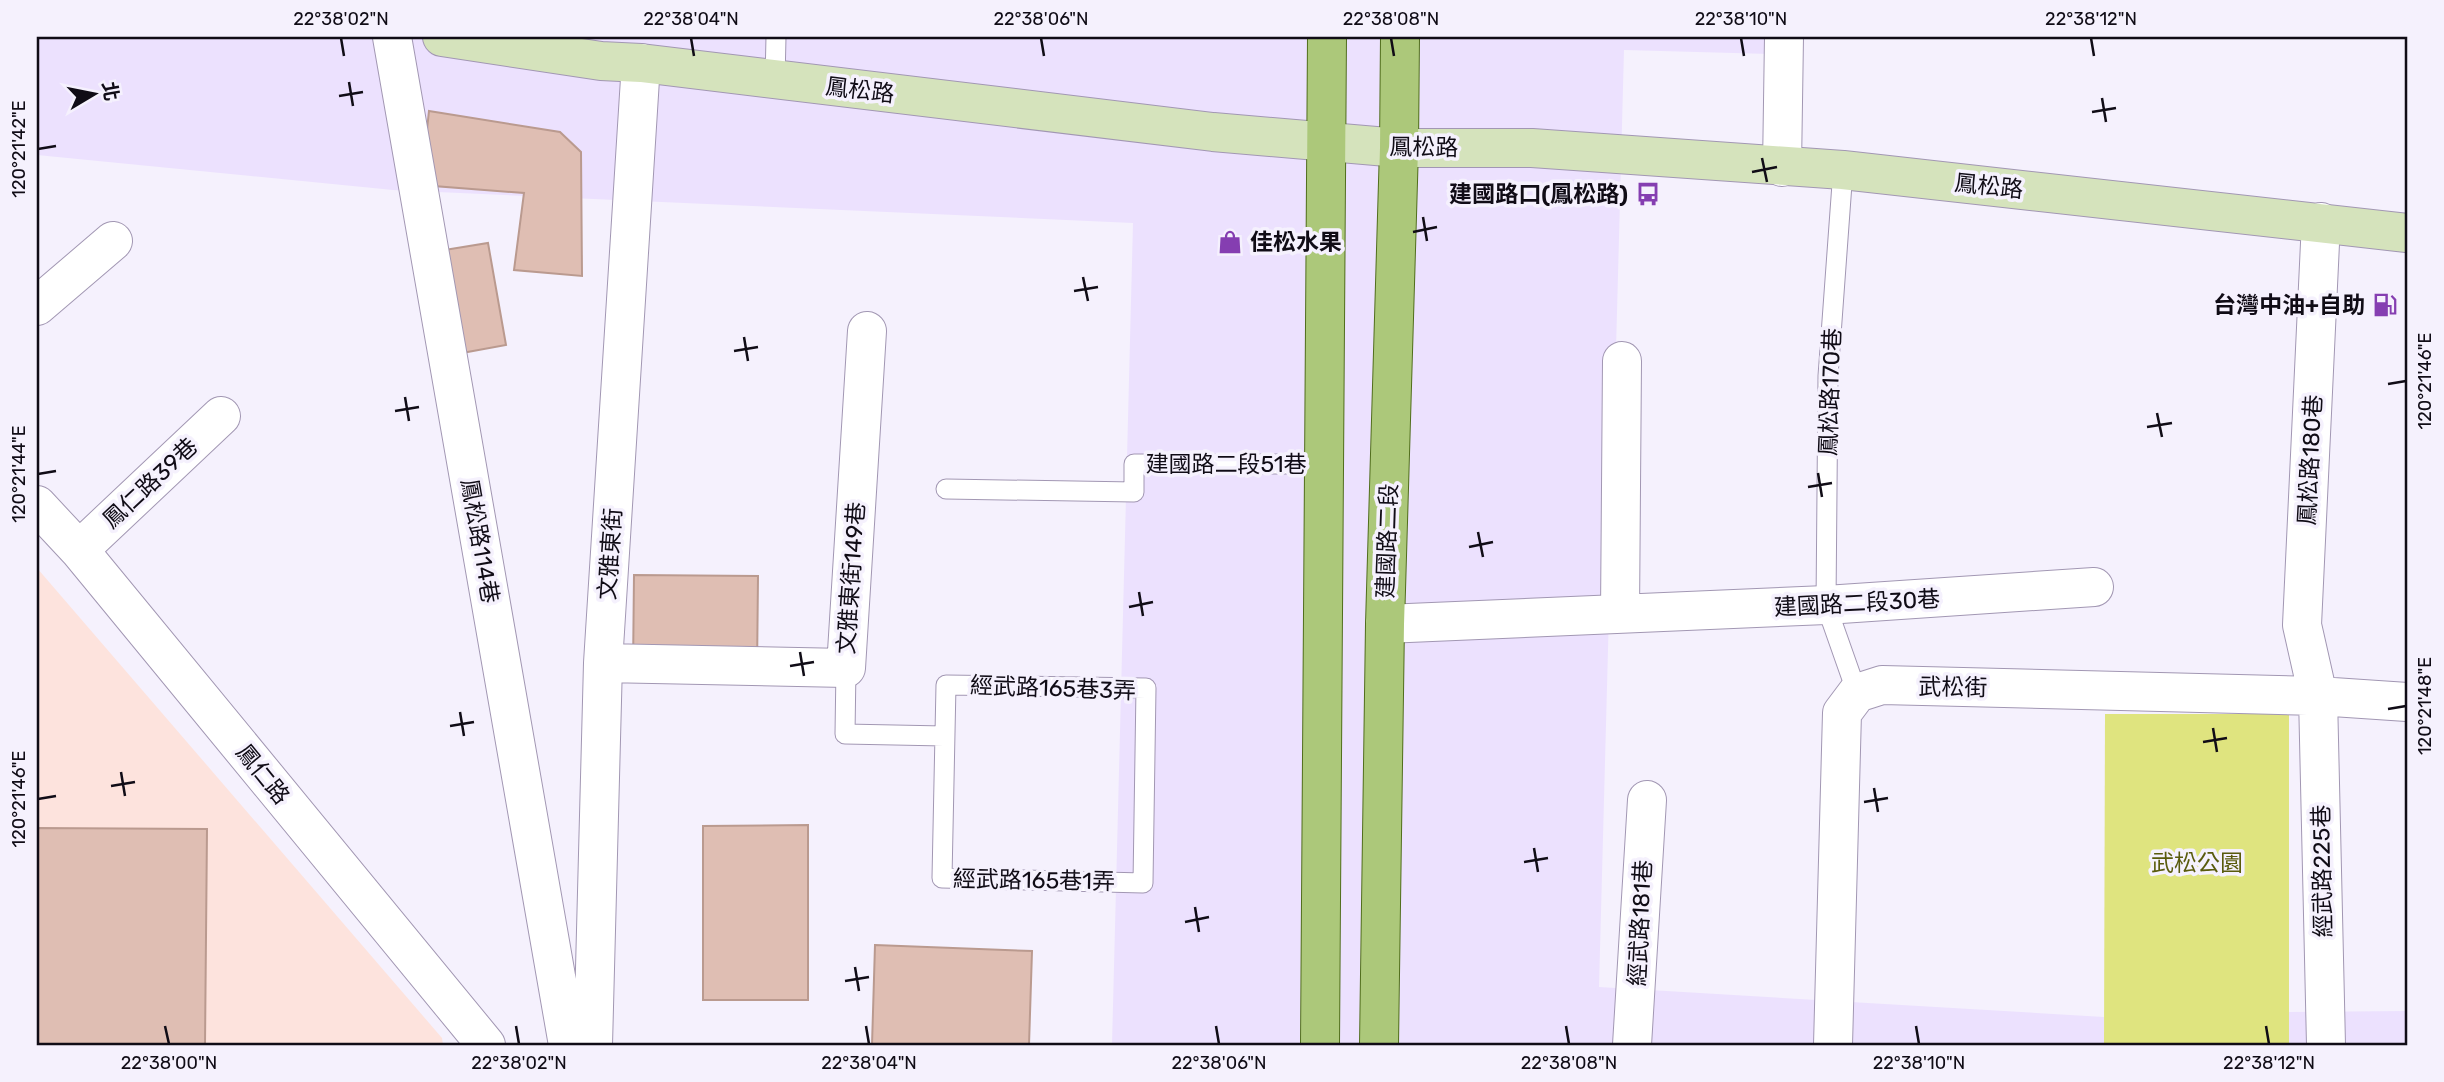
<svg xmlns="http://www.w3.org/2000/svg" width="2444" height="1082" viewBox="0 0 2444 1082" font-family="Rubik,'Noto Sans TC',sans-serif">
<rect width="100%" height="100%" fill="#f5f1fd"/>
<path fill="#ece1fe" d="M37 37H1770V54L1624 50 1599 987 2104 1017V1045H1112L1133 223 393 190 37 155Z
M2407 1011V1045H2289V1012Z"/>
<path fill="#fde3dd" d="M37 568 442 1038 443 1045H37Z"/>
<path fill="#dfe47f" d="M2105 714H2289V1045H2104Z"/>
<path fill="#dfbeb3" stroke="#ba9a8f" stroke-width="2" d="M429 111 560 132 581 152 582 276 514 270 524 193 421 185Z
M488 243 506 345 451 355 432 252Z
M634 575 758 576 757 672 633 670Z
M808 825V1000H703V826Z
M37 828 207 829 205 1045H37Z
M875 945 1032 951 1029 1045H872Z"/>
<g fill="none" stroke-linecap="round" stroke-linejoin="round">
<g stroke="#a297b3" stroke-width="21">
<path id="lane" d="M775 80 776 37
M1843 170 1828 376 1826 605 1857 693
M946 489 1134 492V464H1324
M846 668 845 734 944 736
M946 685 1146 688 1143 883 942 878Z"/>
</g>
<g stroke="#a297b3" stroke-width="40">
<path id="street" d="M392 37 568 1045
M1782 167 1784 37
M2321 222 2302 625 2318 696 2326 1045
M37 306 113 241
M37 505 79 550 486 1045
M79 550 221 416
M1620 614 1622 361
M1385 624 1826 605 2094 587
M603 663 846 668 867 331
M593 1045 603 663 641 63
M1632 1045 1647 800
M1833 1045 1842 713 1857 693 1882 685 2318 696 2407 702"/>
</g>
<g stroke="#a297b3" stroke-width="40">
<path id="secondary" d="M442 37 601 61 641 63 1213 132 1399 148H1532L1843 170 2407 233"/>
</g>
<g stroke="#516e1d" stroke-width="40">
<path id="primary" d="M1320 1045 1327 37
M1379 1045 1385 624 1399 148 1400 37"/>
</g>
<use href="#lane" stroke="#fff" stroke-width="19"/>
<use href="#street" stroke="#fff" stroke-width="38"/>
<use href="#secondary" stroke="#d5e3bc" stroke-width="38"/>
<use href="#primary" stroke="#acc87a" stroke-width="38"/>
</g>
<path fill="none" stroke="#100c16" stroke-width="2.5" d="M341 38 344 56M691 38 694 56M1041 38 1044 56M1391 38 1394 56M1741 38 1744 56M2091 38 2094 56M349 82 353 106M339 96 363 92M2102 98 2106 122M2092 112 2116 108M38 149 56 146M1762 158 1767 182M1752 172 1777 167M1423 217 1427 241M1413 232 1437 227M1083 277 1088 301M1074 291 1098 287M744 337 748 361M734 351 758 347M2388 384 2406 381M405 397 409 421M395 411 419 407M2157 413 2162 437M2147 427 2172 423M1818 473 1822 497M38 474 56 471M1808 487 1832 483M1478 532 1483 557M1469 547 1493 542M1139 592 1143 616M1129 607 1153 602M800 652 804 676M790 666 814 662M2388 709 2406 706M460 712 464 736M450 726 474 722M2213 728 2217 752M2203 742 2227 738M121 772 125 796M111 786 135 782M1874 788 1878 812M38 799 56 796M1864 802 1888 798M1534 848 1538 872M1524 862 1548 858M1195 907 1199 932M1185 922 1209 917M855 967 859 991M845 981 869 977M165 1026 169 1044M516 1026 519 1044M866 1026 869 1044M1216 1026 1219 1044M1566 1026 1569 1044M1916 1026 1919 1044M2266 1026 2269 1044"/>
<defs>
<g id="bus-bare" transform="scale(1.89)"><path d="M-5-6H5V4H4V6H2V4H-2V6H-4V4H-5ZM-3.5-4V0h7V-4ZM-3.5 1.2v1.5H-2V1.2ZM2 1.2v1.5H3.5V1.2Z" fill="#853eb1" stroke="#f5f1fd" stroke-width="2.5" paint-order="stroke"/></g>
<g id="shop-bare" transform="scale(1.89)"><path d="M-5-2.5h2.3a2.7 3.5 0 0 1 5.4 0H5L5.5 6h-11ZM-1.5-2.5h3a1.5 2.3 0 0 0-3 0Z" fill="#853eb1" stroke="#f5f1fd" stroke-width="2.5" paint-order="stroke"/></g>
<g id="fuel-bare" transform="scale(1.89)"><path d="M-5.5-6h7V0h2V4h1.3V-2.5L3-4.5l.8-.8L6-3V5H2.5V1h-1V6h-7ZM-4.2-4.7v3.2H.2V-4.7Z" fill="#853eb1" stroke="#f5f1fd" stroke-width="2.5" paint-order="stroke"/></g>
</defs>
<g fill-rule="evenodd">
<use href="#bus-bare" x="1648" y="194"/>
<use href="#shop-bare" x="1230" y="242"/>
<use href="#fuel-bare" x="2385" y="305"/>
</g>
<g text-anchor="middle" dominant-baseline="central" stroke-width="7" stroke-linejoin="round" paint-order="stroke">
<g font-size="23" fill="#100c16" stroke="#f5f1fd">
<text transform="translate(860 90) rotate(7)">鳳松路</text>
<text transform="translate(1424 147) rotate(1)">鳳松路</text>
<text transform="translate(1989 186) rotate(6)">鳳松路</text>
<text transform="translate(1830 392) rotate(-88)">鳳松路170巷</text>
<text transform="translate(2310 460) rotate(-87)">鳳松路180巷</text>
<text x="1226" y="464">建國路二段51巷</text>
<text transform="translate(150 483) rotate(-43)">鳳仁路39巷</text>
<text transform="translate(480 541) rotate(80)">鳳松路114巷</text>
<text transform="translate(1387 541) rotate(-88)">建國路二段</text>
<text transform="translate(610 554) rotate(-86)">文雅東街</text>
<text transform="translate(851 578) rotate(-86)">文雅東街149巷</text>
<text transform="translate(1857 603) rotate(-3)">建國路二段30巷</text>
<text transform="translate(1953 687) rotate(1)">武松街</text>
<text transform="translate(1053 688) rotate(2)">經武路165巷3弄</text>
<text transform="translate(263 774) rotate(51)">鳳仁路</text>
<text transform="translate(2322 871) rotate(-91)">經武路225巷</text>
<text transform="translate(1034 880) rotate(1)">經武路165巷1弄</text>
<text transform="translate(1640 923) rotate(-87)">經武路181巷</text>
</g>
<g font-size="23" font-weight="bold" fill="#100c16" stroke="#f5f1fd" text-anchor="end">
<text x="1628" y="194">建國路口(鳳松路)</text>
<text x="1250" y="242" text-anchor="start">佳松水果</text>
<text x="2365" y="305">台灣中油+自助</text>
</g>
<g font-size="23" fill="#595b0d" stroke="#f5f1fd">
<text x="2197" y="863">武松公園</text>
</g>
</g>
<rect width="2444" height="1082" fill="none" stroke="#f5f1fd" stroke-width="77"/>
<g transform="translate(94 94) rotate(80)" stroke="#f5f1fd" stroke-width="5" paint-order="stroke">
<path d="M0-5L12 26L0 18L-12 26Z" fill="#100c16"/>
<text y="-10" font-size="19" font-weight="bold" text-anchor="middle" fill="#100c16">北</text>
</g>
<rect x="38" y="38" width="2368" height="1006" fill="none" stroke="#100c16" stroke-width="2.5"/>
<g font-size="18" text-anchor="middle" fill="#100c16">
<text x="341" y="25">22°38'02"N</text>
<text x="691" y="25">22°38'04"N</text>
<text x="1041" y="25">22°38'06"N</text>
<text x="1391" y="25">22°38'08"N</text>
<text x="1741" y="25">22°38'10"N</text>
<text x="2091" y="25">22°38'12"N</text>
<text transform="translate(19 149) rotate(-90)" y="6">120°21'42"E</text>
<text transform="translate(2425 381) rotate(-90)" y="6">120°21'46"E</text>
<text transform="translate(19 474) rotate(-90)" y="6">120°21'44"E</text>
<text transform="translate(2425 706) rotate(-90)" y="6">120°21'48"E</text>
<text transform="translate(19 799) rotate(-90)" y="6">120°21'46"E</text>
<text x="169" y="1069">22°38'00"N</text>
<text x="519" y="1069">22°38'02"N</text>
<text x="869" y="1069">22°38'04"N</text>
<text x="1219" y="1069">22°38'06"N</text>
<text x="1569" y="1069">22°38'08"N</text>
<text x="1919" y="1069">22°38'10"N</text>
<text x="2269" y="1069">22°38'12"N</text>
</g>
</svg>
